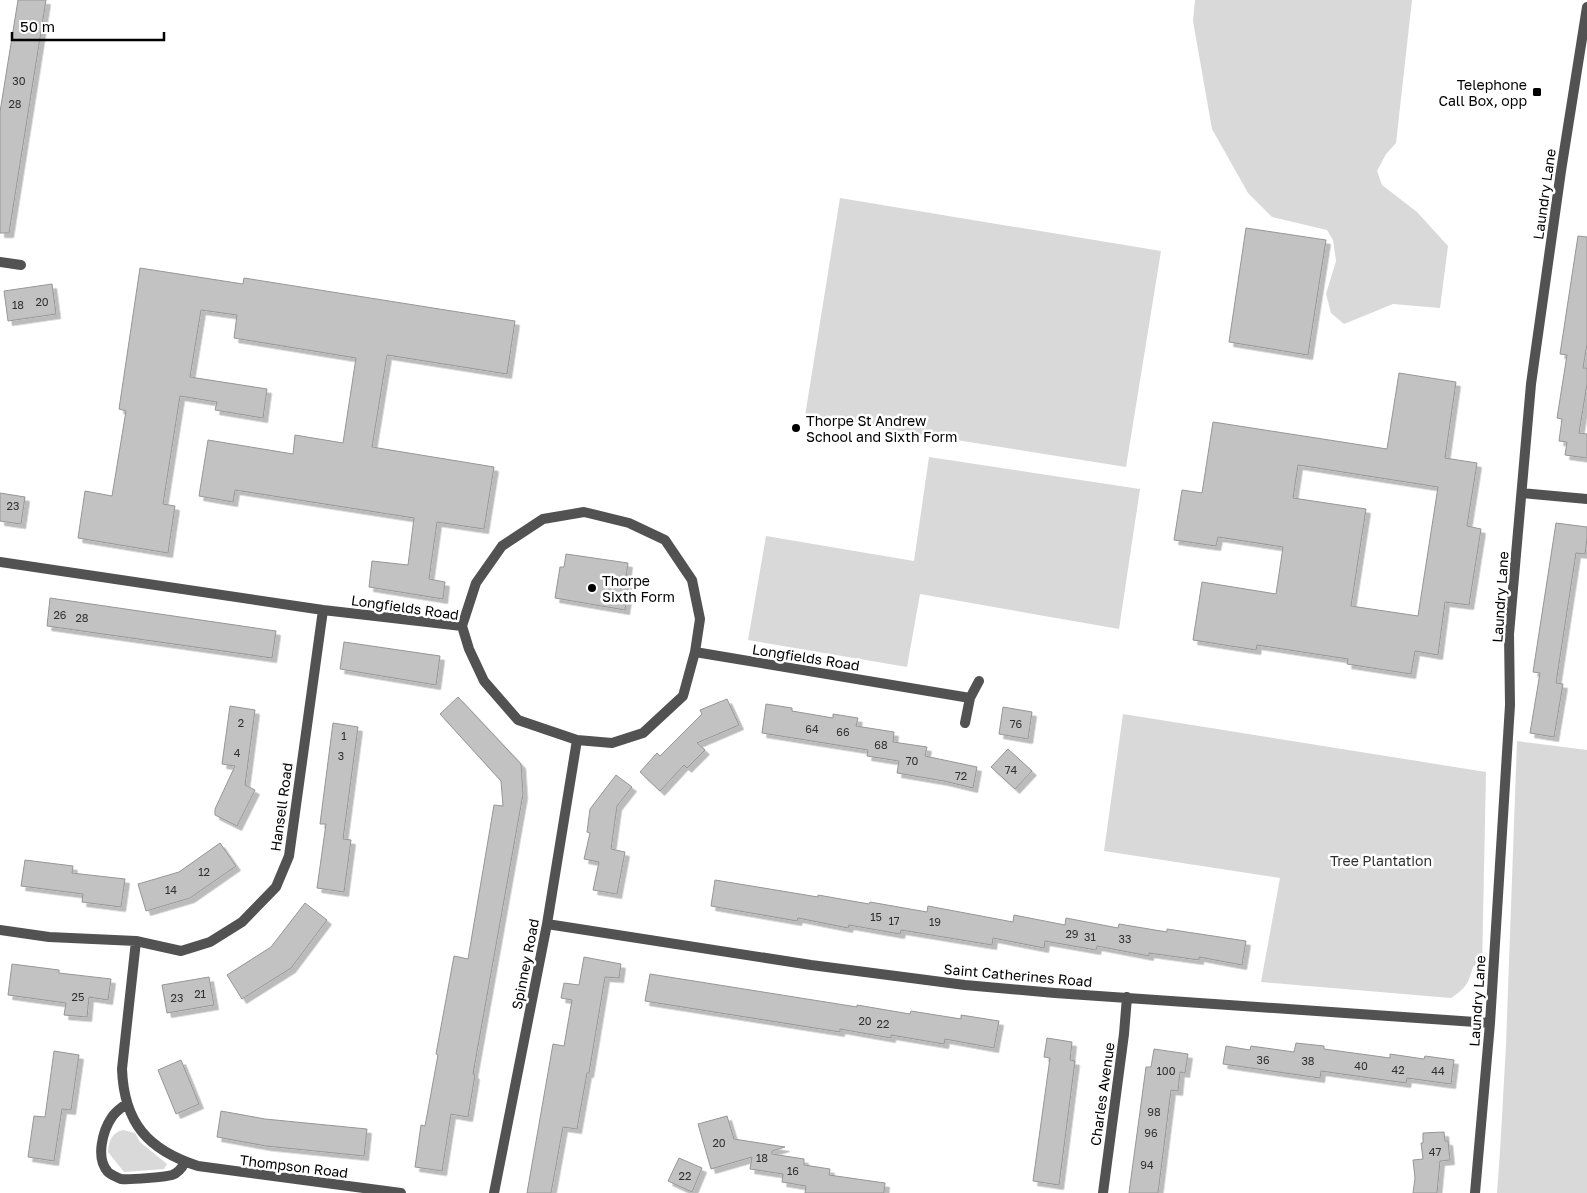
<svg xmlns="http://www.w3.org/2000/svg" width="1587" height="1193" viewBox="0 0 1587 1193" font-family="'Golos Text',sans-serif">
<defs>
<filter id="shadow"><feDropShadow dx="4.5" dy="4.5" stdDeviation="0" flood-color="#0004"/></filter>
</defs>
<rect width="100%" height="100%" fill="#fff"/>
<path fill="#d9d9d9" d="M1195 0H1412L1396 143 1386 154 1377 171 1382 185 1417 212 1448 246 1440 308 1393 304 1344 324 1331 313 1326 294 1336 261 1333 240 1327 230 1272 217 1248 193 1212 129 1193 21Z
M840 198 1161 251 1126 467 805 416Z
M929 457 1140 489 1119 629 920 594 907 667 748 640 766 536 914 561Z
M1123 714 1486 772 1482 969 1476 965 1473 967C1468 984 1466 988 1451 998L1261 982 1280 878 1104 851Z
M1517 741 1587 750V1193H1497C1501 1144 1503 1094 1506 1045Z
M123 1130 135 1133 140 1142 167 1164 164 1169 124 1172 108 1152C109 1141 111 1133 123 1130Z"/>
<path fill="#c2c2c2" stroke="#969696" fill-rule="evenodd" filter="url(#shadow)" d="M18 0H46L9 233H0V112Z
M1246 228 1326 240 1308 355 1229 342Z
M1578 236 1587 237V344L1583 368H1587V384L1579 433 1587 434V458L1565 455 1567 442 1559 441 1562 419 1557 418 1567 355 1560 354Z
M140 268 243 284 244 278 515 321 507 374 387 355 372 447 494 467 484 529 437 522 429 579 445 582 443 599 369 587 372 561 408 565 414 518 235 490 233 502 199 496 208 440 293 454 295 435 343 443 356 358 234 338 237 315 201 310 190 377 267 389 263 418 215 410 217 402 180 396 163 504 175 506 168 553 78 538 85 491 112 496 126 411 119 409Z
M52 284 56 314 8 321 4 291Z
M1399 373 1456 382 1445 458 1477 463 1467 526 1481 529 1469 605 1445 602 1438 655 1415 651 1411 674 1347 664 1348 659 1257 645 1256 650 1193 640 1202 582 1276 594 1283 547 1218 537 1216 546 1174 540 1182 490 1202 493 1213 422 1387 449ZM1298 465 1438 487 1418 616 1351 606 1366 509 1293 498Z
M0 493 25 497 21 524 0 521Z
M1556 523 1587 527V538L1585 554 1576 553 1556 683 1563 684 1554 737 1530 733 1540 673 1533 672Z
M566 554 628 563 626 577 630 578 625 610 555 598 560 567H564Z
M50 598 276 631 272 658 47 626Z
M344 642 440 656 436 685 340 669Z
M458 697 521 764 523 794 473 1074 475 1075 468 1117 451 1114 442 1171 415 1167 421 1125 425 1126 438 1055 436 1054 454 956 468 959 494 805 503 806 501 781 440 714Z
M727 699 739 725 697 743 705 750 687 768 684 765 660 791 640 772 657 753 660 756 702 714 700 710Z
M766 704 792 708V711L833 718V714L858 718 856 726 894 732 893 742 927 747 925 756 977 767 973 788 944 781 897 773 899 761 867 756 868 750 762 733Z
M230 706 255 710 245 785 255 790 237 826 215 815V809L235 766 222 764Z
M1003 707 1032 712 1028 739 999 734Z
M333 723 358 727 343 839 351 840 344 892 317 888 326 824H320Z
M1008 749 1032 771 1015 789 991 767Z
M616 775 632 787 617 806 611 849 625 852 617 894 593 890 599 862 584 859 590 833 587 832 590 809Z
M220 843 236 866 190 898 146 911 138 884 179 872Z
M25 860 73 866 72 873 125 879 121 907 82 902 83 894 21 886Z
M715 880 818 897V895L869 904 870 902 927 912 928 906 1013 922 1014 915 1065 925 1066 918 1118 928 1119 924 1167 932V929L1246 941 1242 965 1199 957V960L1149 953V956L1097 946 1096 950 1045 941 1044 948 993 938 992 945 901 930 900 934 849 925 848 928 798 918 797 921 711 906Z
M305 903 327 920 291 968 242 999 227 975 271 947Z
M584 957 621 964 619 978 605 977 589 1073H587L577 1129 563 1127 551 1193H527L553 1044 564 1046 572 1000 561 998 564 983 579 985Z
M12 964 59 970V973L111 979 108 1000 89 997 87 1017 64 1015 66 1003 8 995Z
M650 974 857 1007V1005L910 1014 911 1011 961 1019V1015L999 1021 994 1048 945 1039 944 1044 891 1035V1038L840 1029V1032L645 1001Z
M209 977 214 1005 167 1013 162 985Z
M1047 1038 1072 1042 1070 1060 1075 1061 1059 1185 1033 1181 1050 1058 1044 1057Z
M1296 1043 1324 1046V1049L1390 1058V1054L1424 1059 1425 1056 1454 1060 1451 1084 1407 1078 1406 1083 1321 1071 1320 1078 1223 1064 1226 1046 1250 1050 1251 1046 1294 1052Z
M1154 1049 1188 1054 1185 1073 1180 1072 1178 1091 1171 1090 1158 1193H1129L1146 1067H1151Z
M54 1051 79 1055 71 1110 62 1109 54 1161 28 1157 34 1116 45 1117Z
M181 1060 199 1104 176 1114 158 1070Z
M221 1111 265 1119 367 1129 364 1156 266 1146 217 1137Z
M727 1116 734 1139 785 1147 772 1151V1154L804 1159V1165L830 1169 829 1175 885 1183 884 1193H805L806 1186 782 1182 783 1174 750 1169 752 1157 711 1169 698 1124Z
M1444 1132 1445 1141H1448L1450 1160 1440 1161 1437 1193H1413L1415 1178 1413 1160 1423 1159 1421 1143H1423V1133Z
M679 1158 702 1168 692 1192 668 1181Z"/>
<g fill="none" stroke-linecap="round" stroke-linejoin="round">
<path stroke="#525252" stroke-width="10" d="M0 262 21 265
M1522 493 1587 499
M0 562 323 610 462 626 469 649 484 681 518 720 577 740 612 743 643 733 683 696 695 652 970 698 965 723
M462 626 476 583 502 546 543 519 584 512 629 523 665 540 692 580 700 619 695 652
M970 698 979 681
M547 924 811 965 965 985 1055 993 1490 1023
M0 930 49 937 136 941 181 951 210 942 242 922 276 887 289 856 323 610
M136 941 122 1069C124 1123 148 1150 198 1166L401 1193
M126 1104C121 1108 116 1111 112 1117 103 1130 95 1158 108 1172 110 1174 118 1178 121 1179 129 1180 165 1177 172 1175 178 1173 182 1168 185 1162
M494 1193 547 924 577 740
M1103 1193 1124 1034 1127 997
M1475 1193 1490 1023 1510 705 1509 634 1531 384 1561 171 1587 7"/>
</g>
<g fill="#000" stroke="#fff" stroke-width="2">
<rect x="1532" y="87" width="10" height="10" rx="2.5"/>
<circle cx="796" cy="428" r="5"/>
<circle cx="592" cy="588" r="5"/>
</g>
<g text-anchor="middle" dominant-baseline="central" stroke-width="5" stroke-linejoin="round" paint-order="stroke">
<g font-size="11" fill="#303030">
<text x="19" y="80">30</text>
<text x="15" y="103">28</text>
<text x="42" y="301">20</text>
<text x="18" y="304">18</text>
<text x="13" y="505">23</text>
<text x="60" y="614">26</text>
<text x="82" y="617">28</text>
<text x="241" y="722">2</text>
<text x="1016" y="723">76</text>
<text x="812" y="728">64</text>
<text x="843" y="731">66</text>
<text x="344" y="735">1</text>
<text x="881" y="744">68</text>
<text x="237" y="752">4</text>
<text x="341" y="755">3</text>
<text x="912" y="760">70</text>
<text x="1011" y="769">74</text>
<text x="961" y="775">72</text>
<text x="204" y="871">12</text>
<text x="171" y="889">14</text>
<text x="876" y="916">15</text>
<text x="894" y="920">17</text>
<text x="935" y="921">19</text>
<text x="1072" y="933">29</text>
<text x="1090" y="936">31</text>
<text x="1125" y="938">33</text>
<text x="200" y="993">21</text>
<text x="78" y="996">25</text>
<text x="177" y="997">23</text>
<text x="865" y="1020">20</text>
<text x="883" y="1023">22</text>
<text x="1263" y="1059">36</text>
<text x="1308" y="1060">38</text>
<text x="1361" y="1065">40</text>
<text x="1398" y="1069">42</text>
<text x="1166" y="1070">100</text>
<text x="1438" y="1070">44</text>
<text x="1154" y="1111">98</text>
<text x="1151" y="1132">96</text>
<text x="719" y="1142">20</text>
<text x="1435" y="1151">47</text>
<text x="762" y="1157">18</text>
<text x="1147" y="1164">94</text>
<text x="793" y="1170">16</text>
<text x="685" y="1175">22</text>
</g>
<g font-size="14" fill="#000" stroke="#fff" text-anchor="start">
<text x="1527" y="84" text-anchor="end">Telephone<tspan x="1527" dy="16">Call Box, opp</tspan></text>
<text x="806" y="420">Thorpe St Andrew<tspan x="806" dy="16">School and Sixth Form</tspan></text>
<text x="602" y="580">Thorpe<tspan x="602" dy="16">Sixth Form</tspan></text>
</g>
<g font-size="14" fill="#000" stroke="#fff">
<text transform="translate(1544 194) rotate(-82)">Laundry Lane</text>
<text transform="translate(1500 597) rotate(-86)">Laundry Lane</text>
<text transform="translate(405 607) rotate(8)">Longfields Road</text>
<text transform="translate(806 657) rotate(9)">Longfields Road</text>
<text transform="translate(281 807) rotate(-82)">Hansell Road</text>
<text transform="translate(525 964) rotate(-79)">Spinney Road</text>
<text transform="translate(1018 975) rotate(5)">Saint Catherines Road</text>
<text transform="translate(1477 1001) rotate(-86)">Laundry Lane</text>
<text transform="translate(1102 1094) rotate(-82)">Charles Avenue</text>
<text transform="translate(294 1166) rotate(7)">Thompson Road</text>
</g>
<g font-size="14" fill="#303030" stroke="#fff">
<text x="1381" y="860">Tree Plantation</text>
</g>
</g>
<path d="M12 32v8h152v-8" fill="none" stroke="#000000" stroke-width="2.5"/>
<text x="20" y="32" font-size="15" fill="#000000" stroke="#ffffff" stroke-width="4" paint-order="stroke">50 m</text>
</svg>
